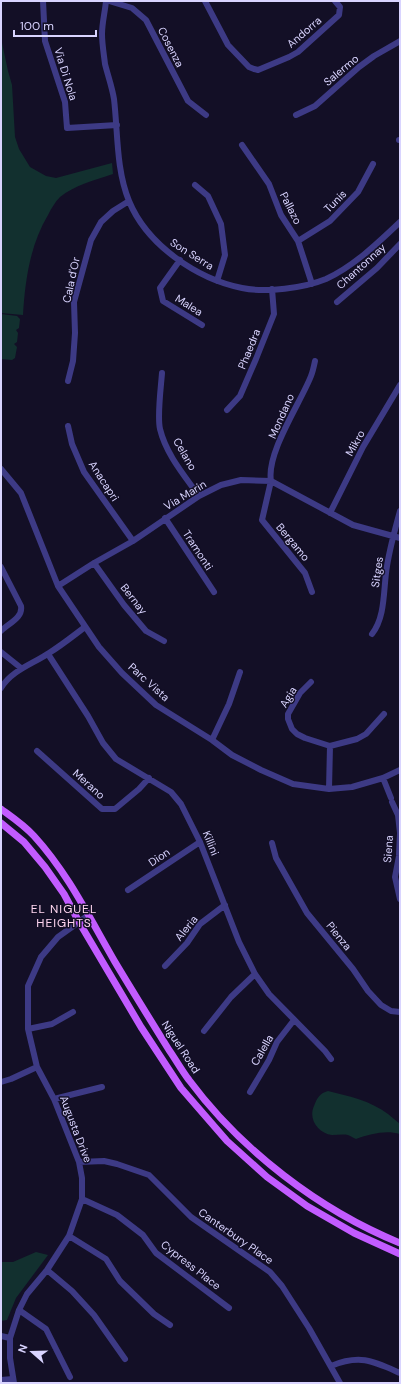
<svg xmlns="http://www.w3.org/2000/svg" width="401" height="1384" viewBox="0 0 401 1384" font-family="'DM Sans',sans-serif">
<rect width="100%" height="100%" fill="#130f26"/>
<path fill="#12302f" d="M1 38 8 71 12 85 15 137 19 149 30 167 46 176 56 178 112 163 113 174C95 180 75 185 60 197 55 202 51 209 48 215 30 245 25 281 23 315L1 313Z
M1 314 17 316 20 319 19 328 16 330 18 333 17 342 14 344 17 347 15 358 12 360 1 359Z
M328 1091C349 1096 371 1101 388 1114 392 1117 396 1121 400 1124V1134C385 1130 371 1134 356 1139 353 1138 351 1136 348 1135 343 1134 337 1135 332 1135 318 1133 308 1119 314 1106 317 1098 320 1093 328 1091Z
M36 1252 48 1255 16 1298 7 1320 1 1321V1262H13Z"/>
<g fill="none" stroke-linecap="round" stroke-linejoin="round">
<path stroke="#3d3a85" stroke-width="6" d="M43 1 45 41 65 102 67 128 117 125
M106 1C105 12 102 23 102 34 102 44 104 55 105 64 108 76 112 87 114 99 118 133 116 169 129 201 147 245 197 279 242 288 266 293 304 288 326 279 353 267 379 242 400 222
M109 1 132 8 146 20 188 101 206 115
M205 1 228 45 249 67 254 69 258 70 289 57 298 52 339 15 340 7 335 1
M296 115 315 106 359 67 374 56 400 41
M399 140H400
M242 145 269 184 281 215 298 241 312 284
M195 185 208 196 221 224 225 255 217 281
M298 241 330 221 358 192 373 164
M180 260 160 288 163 301 202 325
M337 302 377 268 400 244
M162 373C161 387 157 416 160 429 166 454 184 475 199 496
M68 381 73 361 75 333 74 302 91 240 101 222 113 211 129 201
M227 410 240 396 256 359 274 314 272 289
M68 426 72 444 84 472 133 541
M1 469 21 493 58 586 99 647 122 673 156 705 212 740 232 755 261 770 293 784 329 789 352 787 383 778 400 770
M330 513 363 447 400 385
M165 518 214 592
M94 563 124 605 146 631 164 641
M1 567 21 606C23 618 9 623 1 631
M58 586 94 563 133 541 199 496 221 485 241 480 271 481 353 525 400 538
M312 592 305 573 262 520 271 481C266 453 301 402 311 376 313 371 314 366 315 361
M372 634C386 616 383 589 387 566 390 547 395 529 400 511
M1 652 21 668
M48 654 88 716 103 743 116 759 171 792 181 804 200 842 239 942 255 974 269 994 325 1051 331 1059
M311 682 300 693 288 714V719L292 729 297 734 305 738 330 746 357 739 366 734 384 714
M1 688C12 670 33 664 49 653 62 645 73 636 85 627
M212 740 229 704 240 672
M37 751 102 809H115L139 789 149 778
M383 778 391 798
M329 789 330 746
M392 802 398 815 400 833 399 856 395 877 400 899
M272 843 276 858 307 913 353 969 368 991 381 1005 391 1011 400 1012
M128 890 200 842
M165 966 187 943 200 924 225 905
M28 1029 52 1024 73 1012
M204 1031 231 997 255 974
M1 1082 11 1079 37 1067
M250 1092 269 1060 277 1042 294 1020
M54 1099 102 1087
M79 1162 104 1161 117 1164 149 1175 191 1217 270 1272 282 1286 309 1328 340 1383
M82 1199 117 1215 143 1235 156 1253 229 1308
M69 1236 106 1259 120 1281 154 1314 170 1325
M47 1270 72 1291 94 1315 125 1359
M19 1310 46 1329 70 1377
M1 1336 10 1338
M331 1366C360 1354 373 1361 400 1373
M1 1380 13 1379
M14 1383 10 1358V1338L19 1310 27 1294 47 1270 69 1236 82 1199V1178L79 1162 54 1099 37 1067 28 1029V986L41 957 58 937 79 922 88 915"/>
<path stroke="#c25bff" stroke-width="7" d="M1 809C12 817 24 825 34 836 68 873 90 919 115 962 133 992 151 1021 169 1050 176 1060 182 1071 189 1080 241 1150 319 1210 400 1243
M1 823 24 842 45 867 64 894 79 922 141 1027 181 1088 227 1141 267 1177 307 1206 354 1233 400 1254"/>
</g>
<g text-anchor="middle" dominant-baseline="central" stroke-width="3" stroke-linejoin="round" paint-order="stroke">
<g font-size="11" fill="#d9d4ff" stroke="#130f26">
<text transform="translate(304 32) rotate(-41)">Andorra</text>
<text transform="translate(171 47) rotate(63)">Cosenza</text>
<text transform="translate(341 70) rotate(-40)">Salermo</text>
<text transform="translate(66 74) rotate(73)">Via Di Nola</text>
<text transform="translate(335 201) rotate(-45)">Tunis</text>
<text transform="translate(291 208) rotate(63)">Pallazo</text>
<text transform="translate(192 254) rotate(32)">Son Serra</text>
<text transform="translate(361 266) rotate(-42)">Chantonnay</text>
<text transform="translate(71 280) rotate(-78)">Cala d'Or</text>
<text transform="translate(189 305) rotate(32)">Malea</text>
<text transform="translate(249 349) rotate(-68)">Phaedra</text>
<text transform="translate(281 416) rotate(-66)">Mondano</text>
<text transform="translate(355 443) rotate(-61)">Mikro</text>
<text transform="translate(185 454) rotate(60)">Celano</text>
<text transform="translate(104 481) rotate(57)">Anacapri</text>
<text transform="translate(185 495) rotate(-31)">Via Marin</text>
<text transform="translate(293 542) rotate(50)">Bergamo</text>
<text transform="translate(198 550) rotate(57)">Tramonti</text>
<text transform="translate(377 572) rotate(-82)">Sitges</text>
<text transform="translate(134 599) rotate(52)">Bernay</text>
<text transform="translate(149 682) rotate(42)">Parc Vista</text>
<text transform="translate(288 697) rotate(-59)">Agia</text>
<text transform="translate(89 784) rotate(42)">Merano</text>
<text transform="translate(211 843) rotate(68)">Killini</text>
<text transform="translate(388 849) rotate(-86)">Siena</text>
<text transform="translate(159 857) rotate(-34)">Dion</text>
<text transform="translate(186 928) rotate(-51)">Aleria</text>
<text transform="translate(339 936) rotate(51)">Pienza</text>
<text transform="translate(181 1047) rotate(57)">Niguel Road</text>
<text transform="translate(262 1050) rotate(-60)">Calella</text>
<text transform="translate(76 1129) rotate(69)">Augusta Drive</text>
<text transform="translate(236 1236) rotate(35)">Canterbury Place</text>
<text transform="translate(191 1265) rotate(38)">Cypress Place</text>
</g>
<g font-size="12" letter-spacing="1" fill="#ffd6f0" stroke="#130f26">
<text x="64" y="909">EL NIGUEL<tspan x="64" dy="14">HEIGHTS</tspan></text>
</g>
</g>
<rect width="401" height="1384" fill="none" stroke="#d9d4ff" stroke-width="4"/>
<g transform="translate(32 1352) rotate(290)" stroke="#130f26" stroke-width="3" paint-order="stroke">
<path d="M0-3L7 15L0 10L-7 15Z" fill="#d9d4ff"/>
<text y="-6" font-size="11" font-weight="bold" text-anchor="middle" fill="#d9d4ff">N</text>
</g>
<path d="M14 30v6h82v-6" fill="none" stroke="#d9d4ff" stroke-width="2"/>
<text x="20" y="30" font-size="12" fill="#d9d4ff" stroke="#130f26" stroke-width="3" paint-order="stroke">100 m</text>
</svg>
